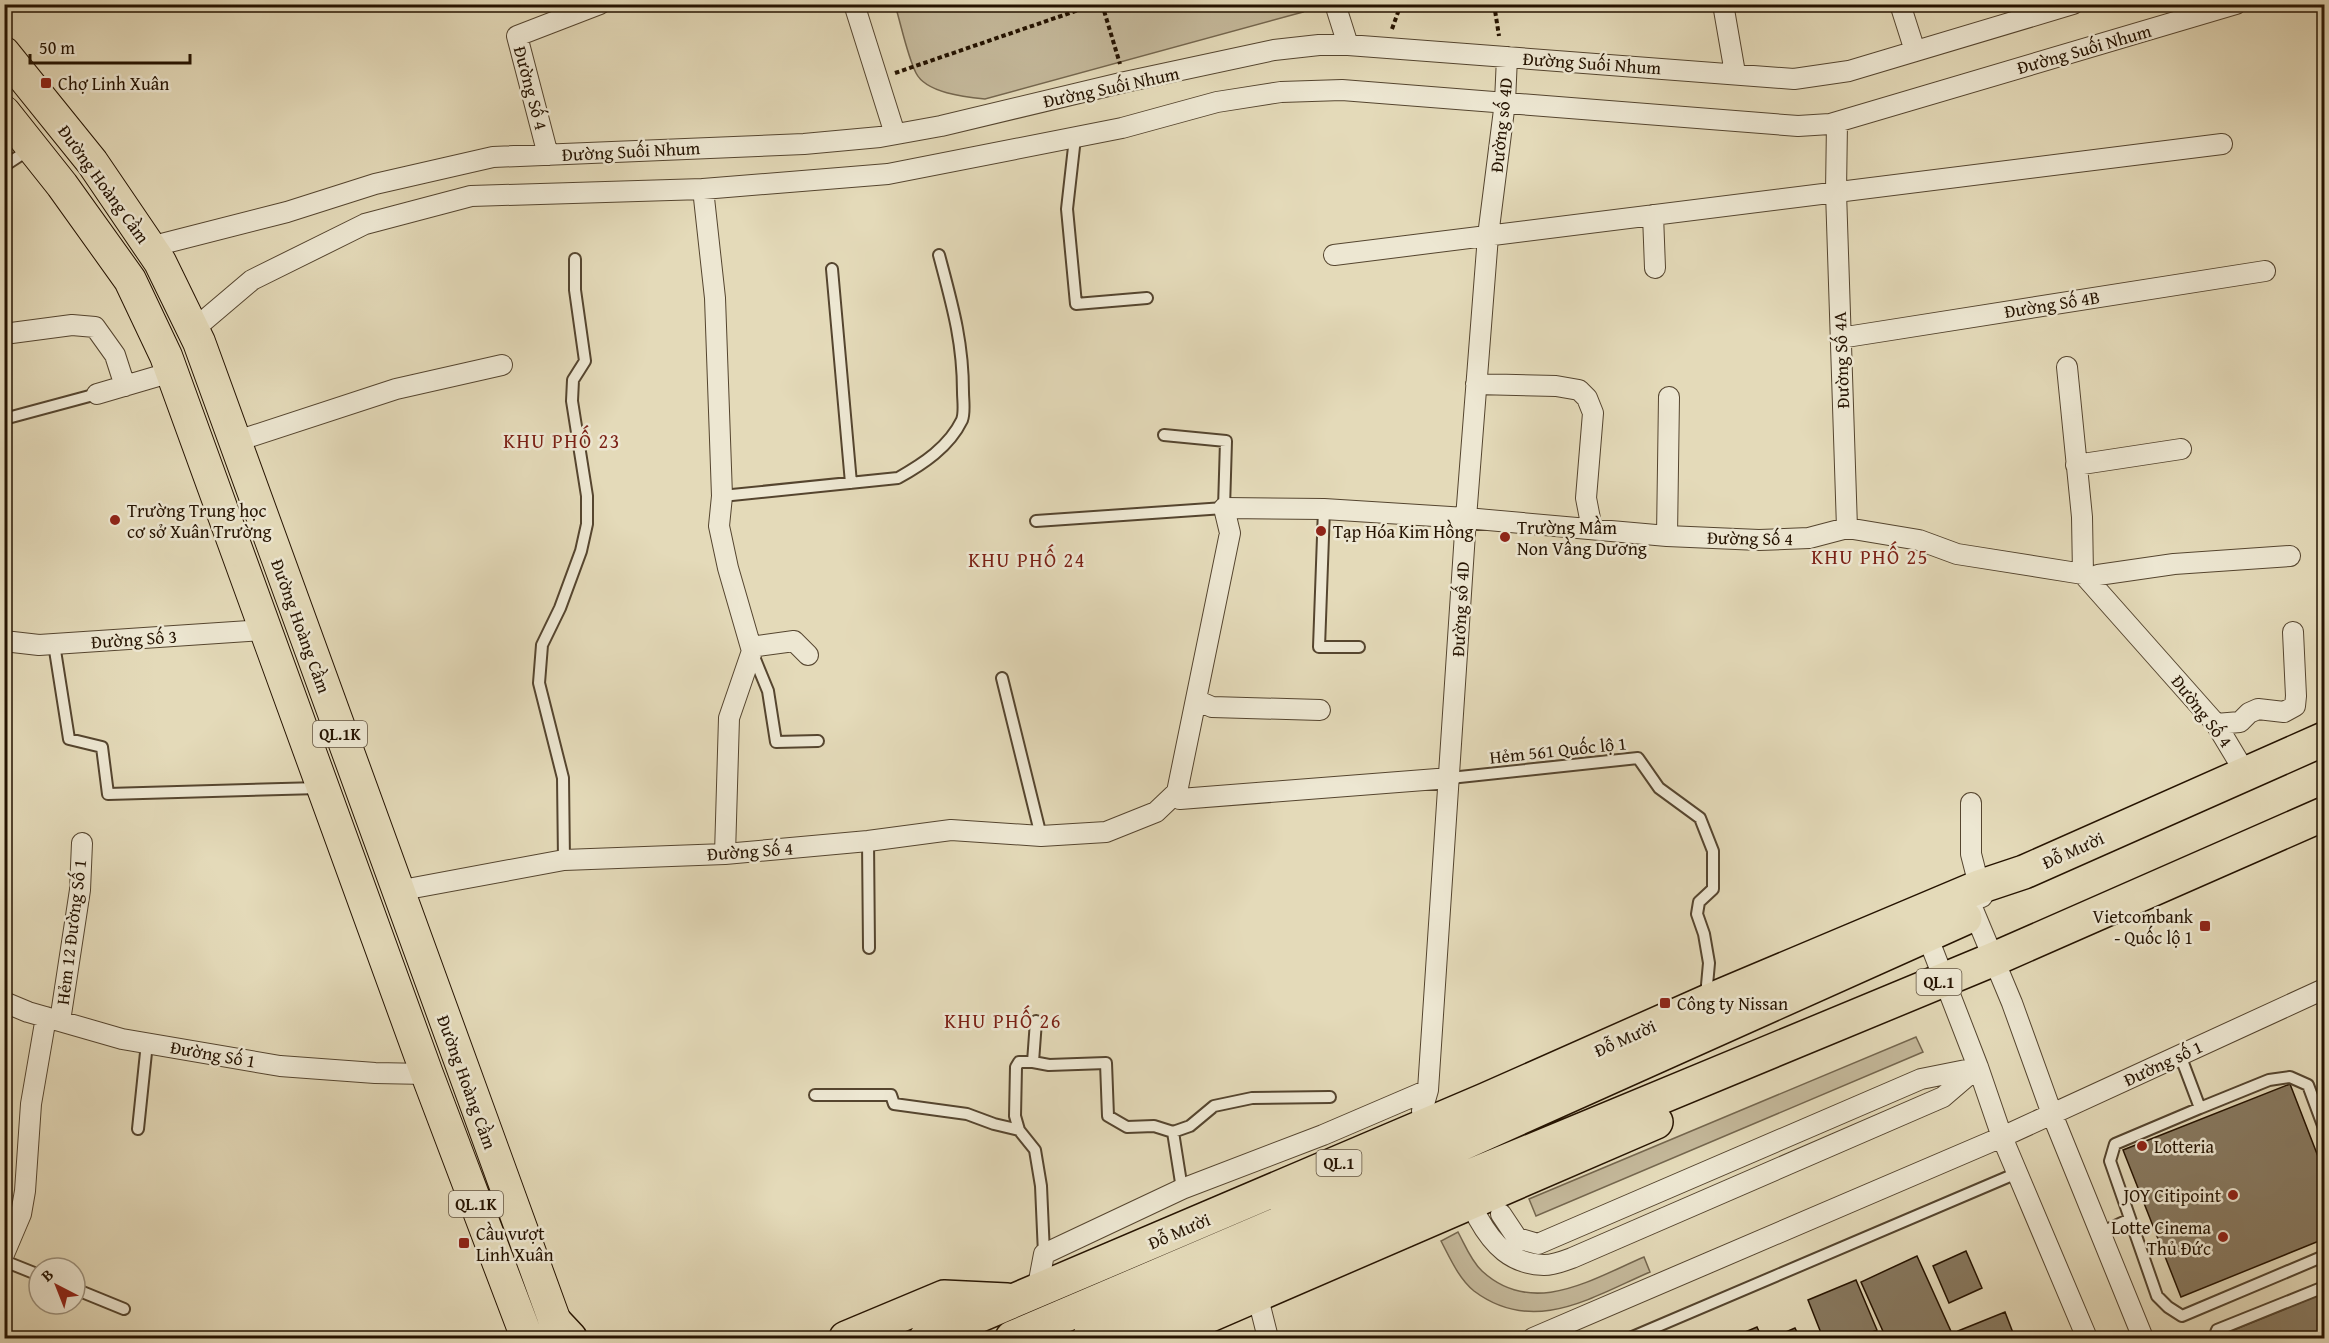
<svg xmlns="http://www.w3.org/2000/svg" width="2329" height="1343" viewBox="0 0 2329 1343" font-family="'Gentium Book Plus',serif">
<rect width="100%" height="100%" fill="#e4dab9"/>
<filter id="stains"><feTurbulence type="fractalNoise" baseFrequency=".00333" numOctaves="4"/><feColorMatrix values="0 0 0 0 .2 0 0 0 0 .09 0 0 0 0 .02 0 0 0 .5 -.17"/></filter>
<radialGradient id="worn" r=".72"><stop offset=".6" stop-color="#630" stop-opacity="0"/><stop offset="1" stop-color="#630" stop-opacity=".3"/></radialGradient>
<path fill="#c4b89a" stroke="#74664e" stroke-width="1.5" d="M895 5V4L1312 5 1311 7 1303 12 985 99C965 97 926 93 916 73 907 55 901 24 895 5Z
M1916 1037 1923 1052 1536 1216 1529 1199Z
M1458 1232C1465 1245 1471 1261 1482 1271 1533 1318 1592 1279 1644 1257L1650 1272C1592 1297 1534 1336 1474 1291 1459 1279 1450 1258 1441 1241Z"/>
<path fill="#887a61" stroke="#251301" stroke-width="1.5" d="M2290 1084 2324 1172V1239L2181 1297 2123 1150Z
M1966 1251 1982 1288 1949 1303 1933 1266Z
M1917 1256 1954 1338H1886L1861 1282Z
M1856 1280 1877 1330 1857 1338H1823L1808 1300Z
M2324 1293V1338H2222L2221 1335Z
M2005 1312 2015 1338H1961L1958 1331Z
M1757 1327 1762 1338H1731Z
M1795 1328 1800 1338H1772Z"/>
<g fill="none" stroke-linecap="round" stroke-linejoin="round">
<g stroke="#55452f" stroke-width="14">
<path id="service" d="M1075 138 1067 209 1076 304 1147 298
M4 166 30 149
M832 269 851 483
M4 419 97 394
M722 496 898 478C923 464 949 447 962 420 965 412 963 400 963 392 963 341 952 304 939 255
M1324 509 1319 647H1359
M1036 521 1224 508 1226 441 1164 435
M54 644 69 739 102 747 108 794 319 788
M752 652 768 691 776 742 818 741
M1002 678 1041 836
M1450 778 1638 758 1659 788 1700 818 1713 851V889L1699 902 1697 914 1704 934 1709 963 1706 996
M868 841 869 948
M564 860 563 778 539 683 542 645 560 608 581 551 587 524V496L572 401 573 380 585 361 575 290V259
M1036 1021 1033 1062H1019L1016 1067 1015 1116 1019 1130 1035 1150 1041 1186 1044 1254
M2180 1055 2200 1108 2269 1080 2290 1077 2308 1085 2324 1128
M1033 1062 1049 1065 1106 1063 1108 1116 1127 1127 1154 1126 1173 1132 1190 1126 1214 1106 1252 1098 1330 1097
M815 1095H891L894 1104 967 1114 994 1124 1019 1130
M2200 1108 2115 1144 2110 1161 2157 1296 2168 1307 2182 1316 2324 1256
M138 1129 147 1043
M1173 1132 1182 1189
M2100 1233 2130 1219
M4 1261 39 1275
M75 1289 124 1309
M1630 1338 2017 1173
M2216 1338 2215 1335 2217 1330 2324 1287"/>
</g>
<g stroke="#55452f" stroke-width="22">
<path id="minor" d="M854 4 895 134
M1335 4 1348 45
M1723 4 1735 73
M1900 4 1915 51
M1837 122 1836 192 1847 528
M548 155 517 36 600 4
M703 189 715 298 722 496 719 526 728 568 752 651 729 718 725 854
M1653 215 1655 268
M150 247 287 212 375 184 493 157 804 144 880 137 941 126 1125 82 1274 50 1319 45H1348L1794 79 1849 71 2073 4
M1334 255 2222 144
M193 330 252 280 365 224 471 196 703 189 888 174 1122 128 1217 102 1281 92 1342 90 1798 126 1830 124 2236 4
M4 334 72 325 95 327 115 355 125 386
M1840 338 2265 271
M2067 367 2082 517 2083 574
M1476 384 1556 386 1579 390 1587 398 1593 413 1586 498 1592 529
M97 394 172 372
M234 442 396 389 502 365
M2076 465 2181 449
M1667 536 1669 397
M2092 581 2098 575 2174 564 2290 556
M4 641 39 645 264 630
M751 647 794 641 808 655
M1196 700 1212 707 1320 710
M2216 724 2240 722 2249 713 2258 709 2284 712 2295 706 2296 696 2293 632
M1177 792 1180 799 1450 778
M1971 803V854L1982 897
M397 891 564 860 725 854 868 841 951 830 1041 836 1106 832 1156 812 1177 792 1230 533 1224 508 1324 509 1466 518 1667 536 1759 540 1809 538 1847 528 1919 540 1957 554 2083 574 2216 724 2246 774
M1969 900 2012 1003 2052 1114 2143 1338
M1923 925 1978 1067 2002 1137 2087 1338
M4 1002 28 1012 122 1039 280 1066 375 1073 427 1074
M60 1021 80 890 82 843
M1422 1111 1428 1090 1466 518 1488 236 1505 102 1507 57
M1501 1214 1517 1238 1538 1244 1921 1079 1976 1068
M1478 1218C1493 1245 1511 1264 1544 1265 1553 1265 1564 1261 1572 1258L1943 1097 1978 1067
M4 1254 21 1214 25 1191 31 1104 46 1017
M1037 1291 1044 1254 1182 1189 1323 1135 1428 1090
M1257 1294 1268 1338
M1533 1338 2002 1137 2324 989"/>
</g>
<g stroke="#251301" stroke-width="34">
<path id="primary" d="M4 53 92 162 160 262 199 342 561 1338
M4 112 62 185 130 280 166 356 427 1074 527 1338"/>
</g>
<g stroke="#251301" stroke-width="36">
<path id="trunk" d="M555 1322 570 1338
M525 1334V1338
M846 1338 944 1297 1007 1300
M926 1338 1485 1100 1706 1002 1979 887 2024 872 2324 739
M1012 1338 1374 1183 1965 918
M1089 1338 1369 1218 1994 959 2324 814
M1157 1338 1656 1122"/>
</g>
<path stroke="#251301" stroke-width="4" stroke-dasharray="4.5 3" stroke-linecap="butt" d="M1102 4 1120 64
M1494 4 1499 36
M1392 29 1401 4
M895 73 1096 4"/>
<use href="#service" stroke="#ede7d2" stroke-width="10"/>
<use href="#minor" stroke="#ede7d2" stroke-width="20"/>
<use href="#primary" stroke="#e4dab9" stroke-width="32"/>
<use href="#trunk" stroke="#e4dab9" stroke-width="33"/>
</g>
<g fill="#8f2418" stroke="#ede7d2" stroke-width="2">
<rect x="40" y="77" width="12" height="12" rx="3"/>
<circle cx="115" cy="520" r="6"/>
<circle cx="1321" cy="531" r="6"/>
<circle cx="1505" cy="537" r="6"/>
<rect x="2199" y="920" width="12" height="12" rx="3"/>
<rect x="1659" y="997" width="12" height="12" rx="3"/>
<circle cx="2142" cy="1146" r="6"/>
<circle cx="2233" cy="1195" r="6"/>
<circle cx="2223" cy="1237" r="6"/>
<rect x="458" y="1237" width="12" height="12" rx="3"/>
</g>
<g text-anchor="middle" dominant-baseline="central" stroke-width="5" stroke-linejoin="round" paint-order="stroke">
<g fill="#ede7d2" stroke="#615340" stroke-width="1.5">
<rect x="313" y="721" width="54" height="26" rx="4.5"/>
<rect x="1916.5" y="969" width="45" height="26" rx="4.5"/>
<rect x="1316.5" y="1150" width="45" height="26" rx="4.5"/>
<rect x="449" y="1191" width="54" height="26" rx="4.5"/>
</g>
<g font-size="16" font-weight="bold" fill="#251301">
<text x="340" y="734">QL.1K</text>
<text x="1939" y="982">QL.1</text>
<text x="1339" y="1163">QL.1</text>
<text x="476" y="1204">QL.1K</text>
</g>
<g font-size="18" fill="#251301" stroke="#ede7d2">
<text transform="translate(2084 49) rotate(-16)">Đường Suối Nhum</text>
<text transform="translate(1592 63) rotate(4)">Đường Suối Nhum</text>
<text transform="translate(1111 87) rotate(-12)">Đường Suối Nhum</text>
<text transform="translate(531 88) rotate(75)">Đường Số 4</text>
<text transform="translate(1501 125) rotate(-84)">Đường số 4D</text>
<text transform="translate(631 151) rotate(-3)">Đường Suối Nhum</text>
<text transform="translate(104 184) rotate(54)">Đường Hoàng Cầm</text>
<text transform="translate(2052 304) rotate(-9)">Đường Số 4B</text>
<text transform="translate(1841 360) rotate(-92)">Đường Số 4A</text>
<text transform="translate(1750 538) rotate(1)">Đường Số 4</text>
<text transform="translate(1460 609) rotate(-87)">Đường số 4D</text>
<text transform="translate(301 626) rotate(70)">Đường Hoàng Cầm</text>
<text transform="translate(134 639) rotate(-4)">Đường Số 3</text>
<text transform="translate(2202 711) rotate(52)">Đường Số 4</text>
<text transform="translate(1558 750) rotate(-6)">Hẻm 561 Quốc lộ 1</text>
<text transform="translate(2073 850) rotate(-24)">Đỗ Mười</text>
<text transform="translate(750 851) rotate(-4)">Đường Số 4</text>
<text transform="translate(71 932) rotate(-83)">Hẻm 12 Đường Số 1</text>
<text transform="translate(1625 1038) rotate(-24)">Đỗ Mười</text>
<text transform="translate(213 1054) rotate(10)">Đường Số 1</text>
<text transform="translate(2163 1063) rotate(-25)">Đường số 1</text>
<text transform="translate(467 1082) rotate(70)">Đường Hoàng Cầm</text>
<text transform="translate(1179 1231) rotate(-23)">Đỗ Mười</text>
</g>
<g font-size="18" fill="#251301" stroke="#ede7d2" text-anchor="start">
<text x="58" y="83">Chợ Linh Xuân</text>
<text x="127" y="510">Trường Trung học<tspan x="127" dy="21">cơ sở Xuân Trường</tspan></text>
<text x="1517" y="527">Trường Mầm<tspan x="1517" dy="21">Non Vầng Dương</tspan></text>
<text x="1333" y="531">Tạp Hóa Kim Hồng</text>
<text x="2193" y="916" text-anchor="end">Vietcombank<tspan x="2193" dy="21">- Quốc lộ 1</tspan></text>
<text x="1677" y="1003">Công ty Nissan</text>
<text x="2154" y="1146">Lotteria</text>
<text x="2221" y="1195" text-anchor="end">JOY Citipoint</text>
<text x="2211" y="1227" text-anchor="end">Lotte Cinema<tspan x="2211" dy="21">Thủ Đức</tspan></text>
<text x="476" y="1233">Cầu vượt<tspan x="476" dy="21">Linh Xuân</tspan></text>
</g>
<g font-size="20" letter-spacing="1.5" fill="#7a1f14" stroke="#ede7d2">
<text x="562" y="440">KHU PHỐ 23</text>
<text x="1870" y="556">KHU PHỐ 25</text>
<text x="1027" y="559">KHU PHỐ 24</text>
<text x="1003" y="1020">KHU PHỐ 26</text>
</g>
</g>
<rect width="2329" height="1343" fill="none" stroke="#e4dab9" stroke-width="24"/>
<rect x="6" y="6" width="2317" height="1331" fill="none" stroke="#251301" stroke-width="3"/>
<rect x="12" y="12" width="2305" height="1319" fill="none" stroke="#251301" stroke-width="1.5"/>
<g transform="translate(57 1286) rotate(318)"><circle r="28" fill="#ede7d2" stroke="#9d927e" stroke-width="1.5"/>
<path d="M0-4.5L10 22L0 15L-10 22Z" fill="#8f2418"/>
<text y="-9" font-size="16" font-weight="bold" text-anchor="middle" fill="#251301">B</text>
</g>
<path d="M30 54v9h160v-9" fill="none" stroke="#251301" stroke-width="3"/>
<text x="39" y="54" font-size="18" fill="#251301" stroke="#ede7d2" stroke-width="4.5" paint-order="stroke">50 m</text>
<rect width="100%" height="100%" filter="url(#stains)"/>
<rect width="100%" height="100%" fill="url(#worn)"/>
</svg>
